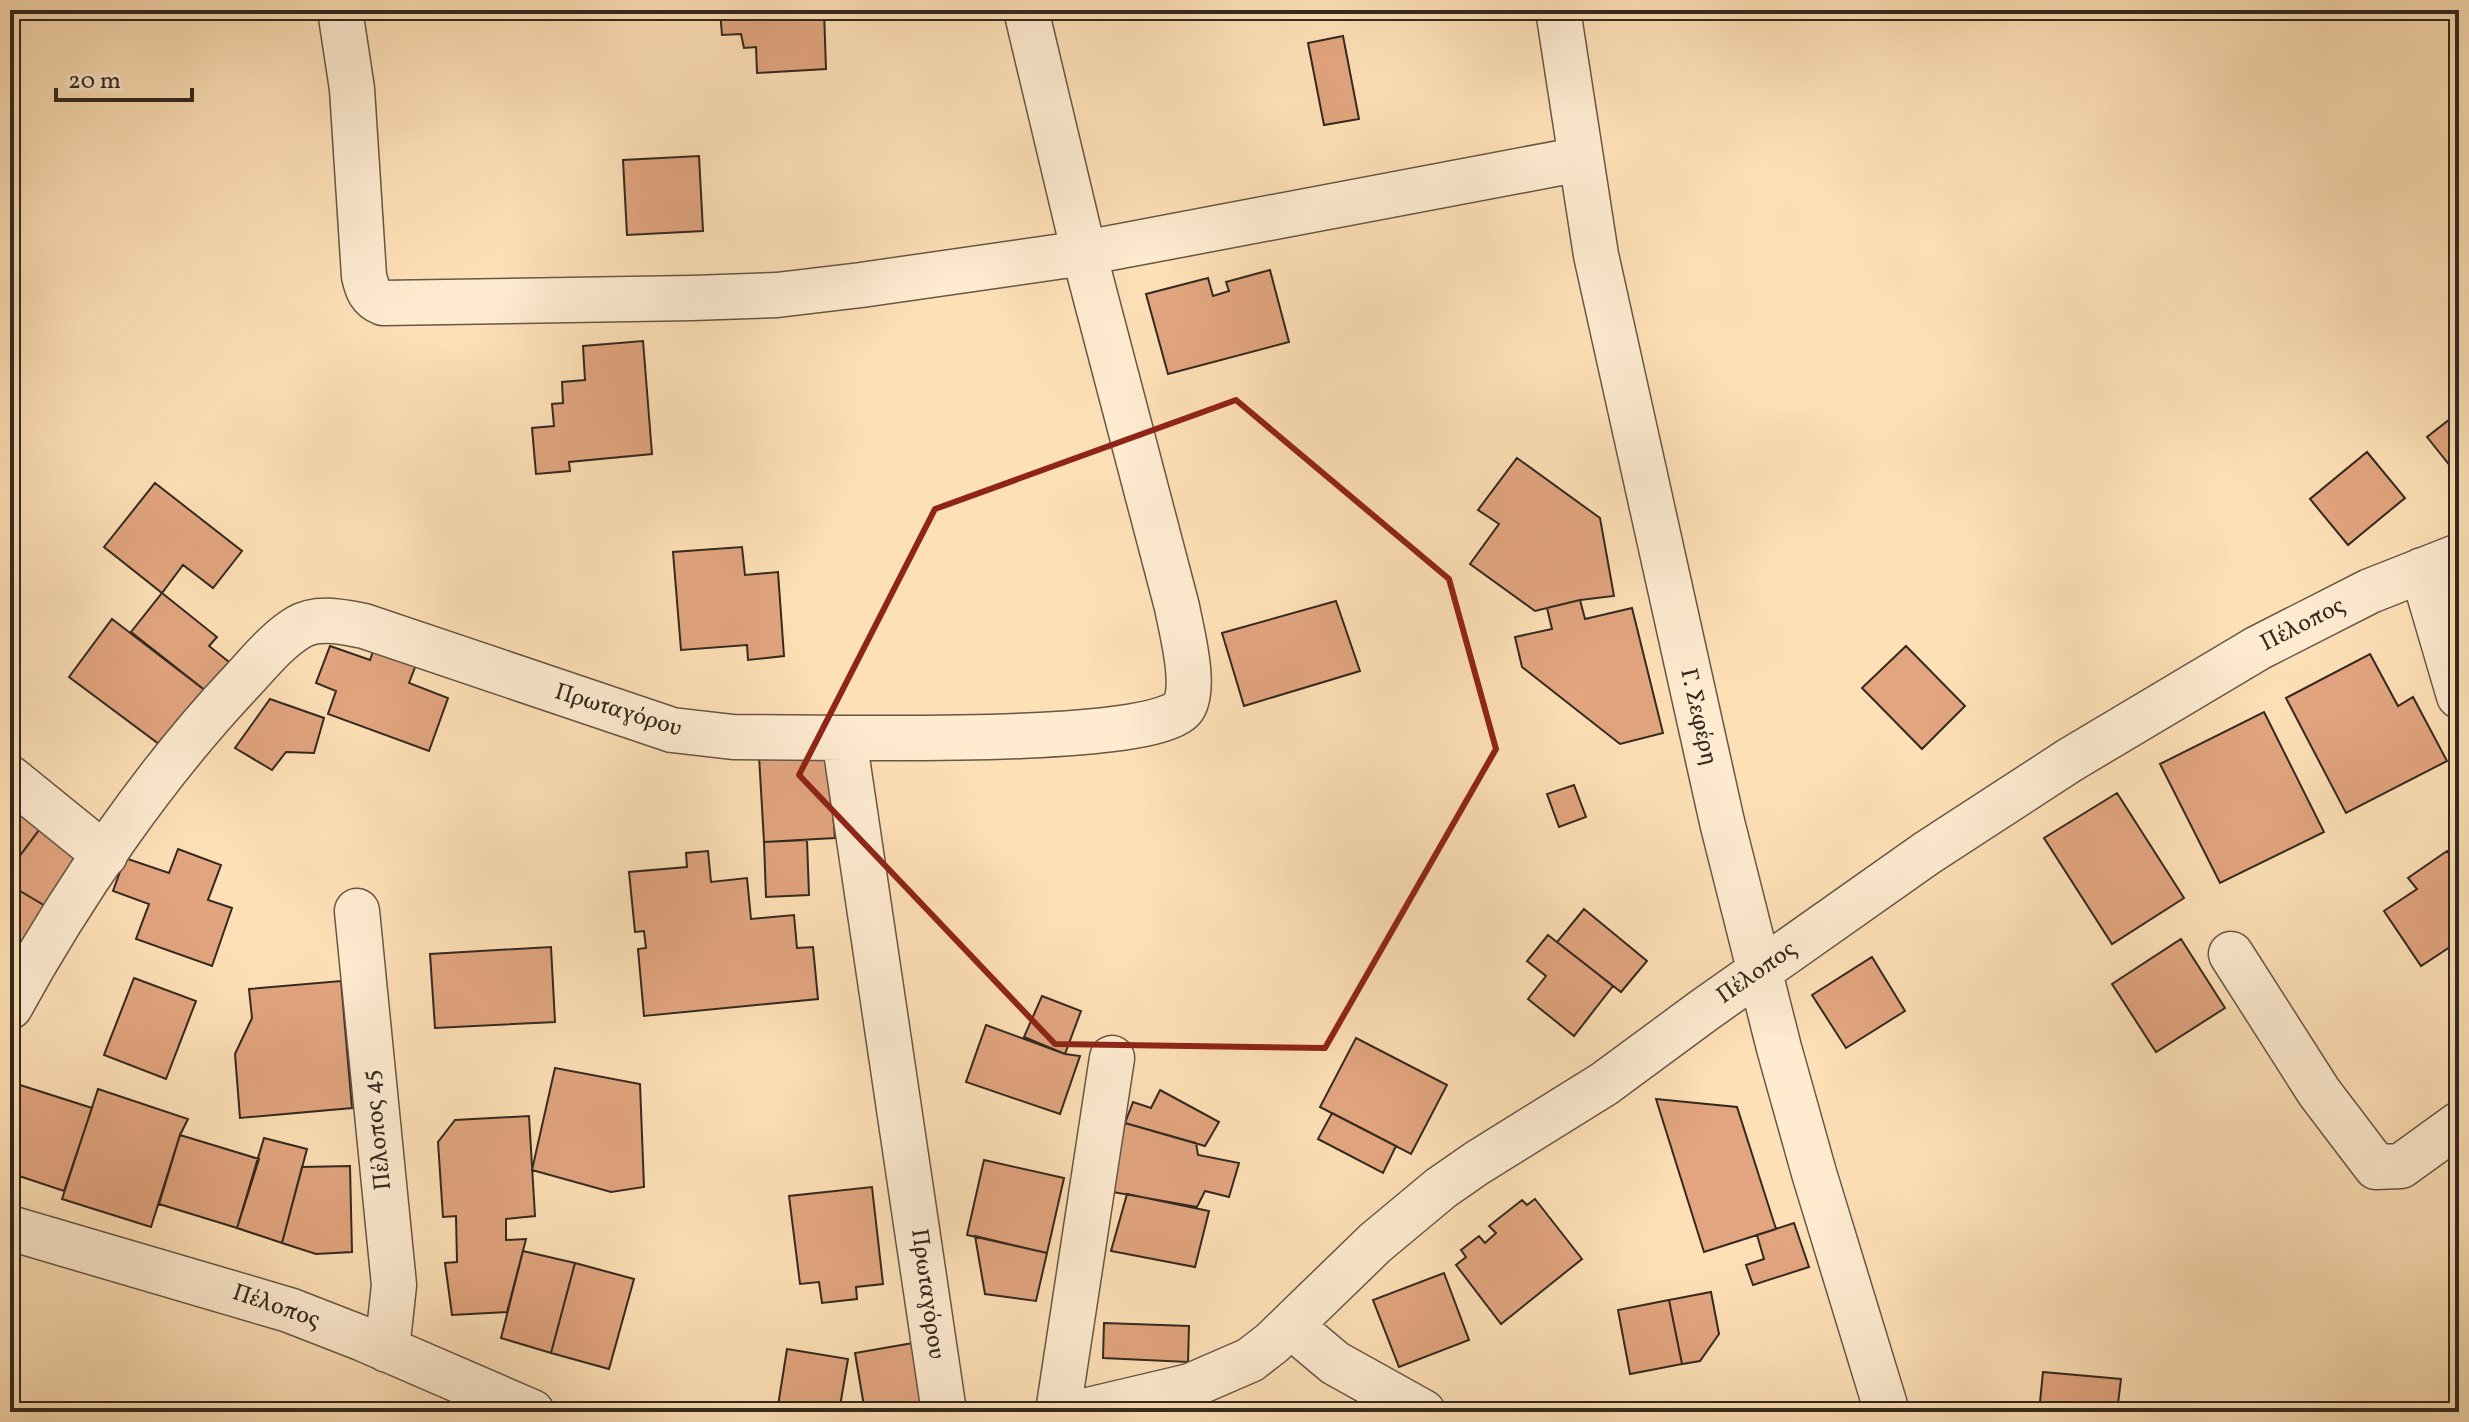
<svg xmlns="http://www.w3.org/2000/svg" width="2469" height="1422" viewBox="0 0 2469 1422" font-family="Vollkorn,serif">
<rect width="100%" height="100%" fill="#fee0b6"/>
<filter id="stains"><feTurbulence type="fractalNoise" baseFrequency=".0025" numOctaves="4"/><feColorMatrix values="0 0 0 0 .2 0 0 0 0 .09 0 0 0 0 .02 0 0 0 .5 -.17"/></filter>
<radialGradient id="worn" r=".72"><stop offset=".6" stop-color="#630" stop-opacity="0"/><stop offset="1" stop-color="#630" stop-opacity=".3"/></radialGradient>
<path fill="#e2a57f" stroke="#332920" stroke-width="2" d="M720 10H824L826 69 757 73 756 47 744 48 741 34 722 35Z
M1343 36 1359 119 1324 125 1308 43Z
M699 156 703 231 627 235 623 160Z
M1270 270 1289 342 1168 374 1146 294 1208 278 1213 296 1229 291 1226 282Z
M643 341 652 454 569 462 570 471 536 474 532 428 554 426 552 404 563 403 562 382 585 380 583 346Z
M2459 412V477L2427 437Z
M2367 452 2405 498 2348 545 2310 499Z
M1517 458 1600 518 1614 596 1580 600 1535 611 1470 564 1499 524 1478 510Z
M155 483 242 551 213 588 183 565 162 593 104 547Z
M742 547 745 575 778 572 784 656 748 660 747 645 681 650 673 552Z
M162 593 217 637 209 646 234 666 211 695 131 632Z
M1580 600 1585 619 1632 608 1663 733 1620 744 1522 667 1515 637 1552 629 1547 608Z
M1336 601 1360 671 1244 706 1222 633Z
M112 619 211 695 167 750 69 677Z
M330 646 370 660 375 646 417 662 409 683 448 698 429 751 328 714 336 691 316 683Z
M1906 646 1965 706 1922 749 1862 688Z
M2370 654 2398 706 2413 697 2447 761 2346 813 2286 698Z
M270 699 324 718 314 753 286 752 272 770 235 748Z
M2264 712 2324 832 2220 883 2160 764Z
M828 750 835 838 764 842 759 756Z
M1574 785 1586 817 1559 827 1547 794Z
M2117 793 2184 898 2112 944 2044 838Z
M10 796 45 822 10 869Z
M45 822 89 856 52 910 10 885V869Z
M807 840 809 895 766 897 764 842Z
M178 849 221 865 208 900 232 908 212 966 136 939 149 904 113 891 125 858 169 873Z
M708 851 711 882 747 878 751 919 794 915 797 948 813 947 818 999 644 1016 638 949 646 948 644 931 635 932 629 872 687 867 686 853Z
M2447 851 2459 865V941L2421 966 2384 911 2417 889 2408 878Z
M10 885 52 910 29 947 10 936Z
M1584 909 1647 961 1621 992 1557 942Z
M1548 935 1613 986 1574 1036 1528 999 1546 976 1527 961Z
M2181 939 2225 1008 2156 1052 2112 984Z
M551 947 555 1022 435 1028 430 954Z
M1872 957 1905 1011 1846 1048 1812 995Z
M134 978 196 1001 166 1079 104 1055Z
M341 981 352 1108 240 1118 235 1054 252 1018 249 989Z
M1042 996 1081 1011 1065 1054 1024 1037Z
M986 1025 1065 1054 1080 1056 1060 1114 966 1082Z
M1356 1038 1447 1085 1411 1154 1320 1107Z
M555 1068 640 1084 644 1187 611 1192 532 1170Z
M17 1084 92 1108 64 1191 10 1173V1104Z
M98 1089 188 1119 180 1135 151 1227 62 1199Z
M1160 1090 1219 1122 1205 1146 1125 1123 1133 1102 1151 1108Z
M1656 1099 1737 1107 1776 1229 1704 1252Z
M1332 1113 1396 1146 1383 1173 1318 1139Z
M529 1116 535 1216 506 1219V1240L526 1239 507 1312 452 1315 445 1263 457 1262 456 1216 443 1217 438 1142 455 1120Z
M1125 1123 1196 1143 1198 1155 1239 1163 1229 1197 1205 1191 1197 1207 1107 1191Z
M180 1135 259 1159 237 1228 159 1204Z
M264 1138 307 1149 282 1243 237 1228Z
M984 1160 1064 1178 1047 1253 967 1235Z
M350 1166 352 1252 316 1254 282 1243 302 1167Z
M872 1187 883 1284 856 1287 857 1299 822 1303 819 1282 800 1284 789 1196Z
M1127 1194 1209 1211 1195 1267 1111 1251Z
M1535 1199 1582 1259 1501 1324 1456 1265 1466 1257 1461 1250 1479 1236 1485 1243 1496 1233 1489 1226 1522 1200 1527 1205Z
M1794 1223 1809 1267 1753 1285 1746 1265 1764 1259 1757 1235Z
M975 1236 1047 1253 1036 1301 985 1294Z
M523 1251 575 1263 551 1353 501 1338Z
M575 1263 634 1279 609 1369 551 1353Z
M1444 1273 1469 1340 1399 1367 1373 1300Z
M1711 1292 1719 1334 1700 1361 1682 1364 1669 1300Z
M1669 1300 1682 1364 1630 1374 1618 1310Z
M1104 1323 1189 1326 1188 1362 1103 1358Z
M919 1342 928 1402 865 1412 855 1353Z
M787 1349 848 1359 839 1412H777Z
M2043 1372 2121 1379 2117 1412H2039Z
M1537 1404V1412H1490L1489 1406Z"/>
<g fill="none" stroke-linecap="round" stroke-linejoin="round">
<g stroke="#665746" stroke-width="47">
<path id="minor" d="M340 10 352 89 364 276C367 289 370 298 383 303L692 298 777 295 861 285 1084 253 1581 159
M1558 10 1596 255 1722 822 1779 1048 1814 1173 1887 1412
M2422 570 2459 696
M844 738C899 738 1153 742 1182 709 1198 691 1181 629 1177 607L1084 253 1026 10
M10 778 105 855
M357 911 394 1285 387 1350
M2231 954 2319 1092 2376 1167 2401 1166 2459 1124
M10 1007C71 895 154 774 242 681 259 663 277 640 299 627 318 616 343 622 364 626L672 730 733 737 844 738 944 1412
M10 1228 289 1310 361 1338 532 1412
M1291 1326 1335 1363 1423 1412
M1058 1412 1112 1058
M1080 1412 1190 1386 1250 1360 1272 1343 1375 1243 1441 1188 1477 1163 1604 1084 1703 1011 1927 853 2070 760 2258 648 2370 591 2459 556"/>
</g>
<use href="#minor" stroke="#feebd0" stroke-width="44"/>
</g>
<path fill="none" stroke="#8f2418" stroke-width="6" stroke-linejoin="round" d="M1236 400 1449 579 1496 749 1325 1048 1055 1044 799 775 935 509Z"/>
<g text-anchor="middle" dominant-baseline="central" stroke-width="6" stroke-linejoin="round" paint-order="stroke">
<g font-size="24" fill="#332920" stroke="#feebd0">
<text transform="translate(2303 625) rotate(-27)">Πέλοπος</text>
<text transform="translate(618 711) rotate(17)">Πρωταγόρου</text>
<text transform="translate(1698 717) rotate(77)">Γ. Σεφέρη</text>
<text transform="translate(1757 973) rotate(-35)">Πέλοπος</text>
<text transform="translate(378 1130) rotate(-96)">Πέλοπος 45</text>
<text transform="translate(927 1294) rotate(82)">Πρωταγόρου</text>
<text transform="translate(276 1307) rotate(19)">Πέλοπος</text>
</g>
</g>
<rect width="2469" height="1422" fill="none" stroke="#fee0b6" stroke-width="40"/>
<rect x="12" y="12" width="2445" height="1398" fill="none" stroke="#332920" stroke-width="4"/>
<rect x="20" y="20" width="2429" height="1382" fill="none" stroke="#332920" stroke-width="2"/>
<path d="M56 88v12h136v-12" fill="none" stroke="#332920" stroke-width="4"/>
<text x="68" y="88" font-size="24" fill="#332920" stroke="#feebd0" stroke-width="6" paint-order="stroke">20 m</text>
<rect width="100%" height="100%" filter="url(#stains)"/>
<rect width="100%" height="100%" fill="url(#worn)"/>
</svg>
